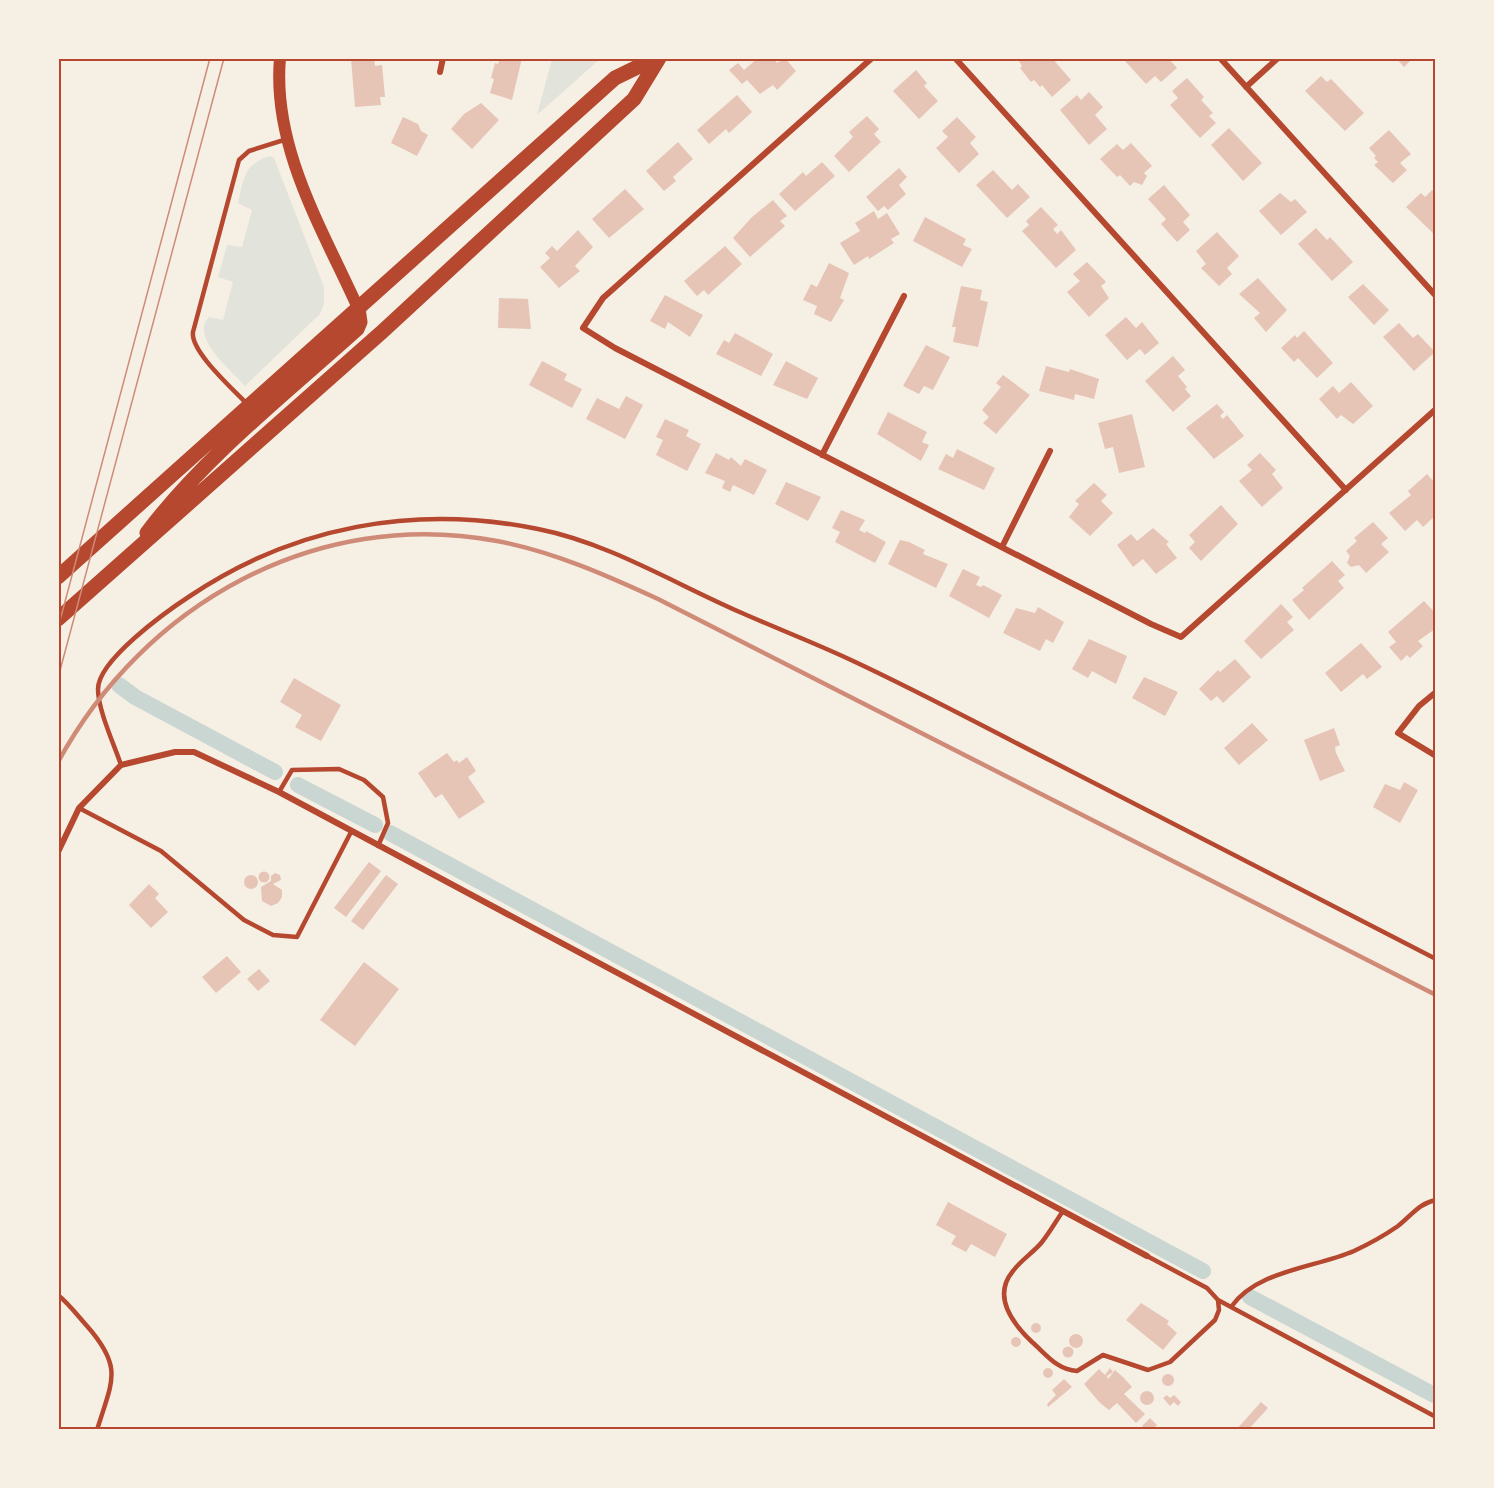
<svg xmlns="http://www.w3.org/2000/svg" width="1494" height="1488" viewBox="0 0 1494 1488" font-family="Ubuntu,sans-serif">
<rect width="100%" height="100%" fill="#f6efe4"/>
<path fill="#e2e4dc" d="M552 59H600L537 115Z
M270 156 274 158 324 287V304L320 314 245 386C232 371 189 337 209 317L223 320 233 282 218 277 227 245 242 247 252 210 238 203C244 179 243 164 270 156Z"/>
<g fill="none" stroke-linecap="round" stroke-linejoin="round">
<path stroke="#c9d6d2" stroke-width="16" d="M119 685 135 697 275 772
M298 785 375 825
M390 833 1203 1271
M1250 1297 1436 1396"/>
</g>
<path fill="#e6c5b7" d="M374 58 375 66 382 65 385 97H380L381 105 355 107 351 59Z
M500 58H522L512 100 490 93 494 79 491 78 495 63 498 64Z
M758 58H774L777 63 785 58 796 71 777 90 773 85 760 94 747 80 742 84 729 70 738 63 744 70Z
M1017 58H1052L1071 80 1052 97 1042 85 1040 87 1034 80 1031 82 1020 68 1022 66Z
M1127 58H1168L1177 68 1161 82 1155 76 1146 84 1125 61Z
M1396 58H1413L1404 67Z
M916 70 927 83 924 86 938 101 919 119 893 91Z
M1321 76 1327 82 1331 79 1364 113 1345 131 1305 91Z
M1187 78 1204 97 1201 100 1213 113 1209 116 1216 123 1200 138 1170 105 1178 98 1172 91Z
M1089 92 1103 107 1095 115 1107 129 1089 145 1060 110 1077 95 1081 100Z
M737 95 752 112 729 133 726 129 709 144 697 130Z
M481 103 499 120 472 149 451 129 464 114Z
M867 116 879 129 874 134 881 142 849 172 834 156 853 137 849 132Z
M403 117 418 124 421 131 428 135 417 156 391 143Z
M957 117 976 137 970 143 979 154 959 173 936 148 948 137 942 131Z
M1229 128 1262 163 1243 181 1211 145Z
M1389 130 1411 154 1400 163 1407 170 1393 183 1374 165 1378 162 1374 158 1376 156 1369 148Z
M678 142 693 159 673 177 676 181 664 191 646 171Z
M1131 143 1152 166 1144 173 1147 176 1142 185 1134 182 1130 186 1120 175 1117 177 1100 159 1117 144 1123 150Z
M822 162 835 176 795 211 779 194 803 172 806 176Z
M899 168 907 177 899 185 906 194 888 210 884 206 878 211 866 197Z
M993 170 1012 190 1018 184 1030 197 1007 218 976 185Z
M1164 185 1190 215 1183 222 1190 230 1177 242 1161 224 1166 219 1148 199Z
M625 189 644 209 609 238 592 219Z
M1432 190 1436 194V236L1406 207 1421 193 1425 197Z
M1280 193 1291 202 1295 199 1307 212 1281 235 1259 211Z
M773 200 787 216 780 221 785 226 750 257 733 238 752 217Z
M1041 207 1058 225 1053 229 1057 234 1061 230 1076 250 1056 268 1022 231 1029 225 1026 221Z
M874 211 878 219 887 213 900 234 891 239 894 243 869 259 868 256 854 265 840 243 860 231 855 223Z
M925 217 966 239 963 245 972 249 962 267 913 241Z
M1316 228 1327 240 1330 237 1353 262 1332 281 1298 244Z
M578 230 593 247 575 266 580 271 559 288 540 267 550 258 545 253 552 246 557 251Z
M1217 232 1239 256 1227 268 1232 274 1219 286 1201 268 1206 264 1196 251Z
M725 246 742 264 708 295 704 290 697 296 684 281Z
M1087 262 1106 282 1101 286 1109 298 1089 317 1067 292 1080 281 1073 274Z
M829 263 849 273 840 298 844 300 831 322 814 314 817 306 803 300 811 284 817 287Z
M1258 278 1287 310 1266 332 1254 318 1260 313 1239 294Z
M1363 284 1389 310 1374 325 1348 297Z
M961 286 982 290 980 300 988 302 978 347 953 342 956 327H952Z
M665 295 703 315 690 337 668 322 665 329 650 321Z
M499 298 528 299 531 329 498 328Z
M1126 317 1136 328 1142 322 1159 343 1145 355 1140 349 1127 360 1105 335Z
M1399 323 1413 338 1418 334 1435 352 1414 371 1383 337Z
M1304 331 1333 363 1317 378 1298 358 1294 362 1281 348 1295 335 1297 338Z
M735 333 773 354 761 376 716 354 724 340 729 343Z
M926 345 950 357 933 390 924 386 919 394 903 386Z
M1173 356 1185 370 1178 376 1187 387 1185 389 1191 396 1173 412 1145 381Z
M542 361 567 374 564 380 582 389 572 408 529 385Z
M786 361 818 378 807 399 773 385Z
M1046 366 1069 372 1070 369 1099 379 1094 399 1075 394 1074 400 1039 391Z
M1003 375 1030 395 996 434 983 423 989 417 982 410 1001 387 996 383Z
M1351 382 1373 406 1353 424 1341 415 1337 419 1319 399 1333 386 1339 393Z
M626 396 643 405 625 439 586 419 597 398 619 409Z
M1217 404 1224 412 1220 416 1223 419 1227 415 1244 436 1214 459 1186 428Z
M888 412 927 432 922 442 929 445 921 461 877 434Z
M1132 414 1145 467 1119 473 1113 447 1105 449 1098 423Z
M665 419 689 430 686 436 701 444 687 471 656 455 663 440 656 437Z
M957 449 995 468 984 490 938 469 946 454 953 458Z
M716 453 729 460 731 457 741 466 745 459 767 470 754 495 733 485 730 492 722 488 725 481 705 473Z
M1260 453 1276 470 1272 474 1283 488 1262 507 1239 481 1252 470 1247 465Z
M1427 474 1436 484 1433 493 1436 515 1423 527 1417 520 1405 531 1389 513 1411 495 1408 491Z
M786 482 821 497 808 521 775 504Z
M1094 483 1107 495 1101 501 1113 513 1090 536 1069 517 1079 504 1075 501Z
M1221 505 1238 524 1201 561 1189 548 1195 542 1189 535Z
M841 510 865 520 859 530 865 533 866 531 886 542 875 563 835 542 840 532 832 528Z
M1373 522 1388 538 1381 544 1389 552 1366 573 1359 565 1351 567 1347 563 1350 556 1346 551 1357 541 1354 538Z
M1153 528 1169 542 1166 544 1177 558 1156 574 1143 559 1133 567 1117 545 1131 534 1137 541Z
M900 540 909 542 925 550 923 554 948 564 936 588 888 564Z
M1332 561 1345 575 1338 581 1344 588 1309 620 1292 600 1304 590 1302 588Z
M963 569 980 577 976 585 981 587 983 585 1002 595 989 618 949 596Z
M1424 601 1436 614 1435 629 1418 641 1423 646 1410 658 1407 655 1401 661 1389 647 1396 642 1388 632Z
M1281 604 1293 617 1287 622 1294 630 1261 659 1244 641Z
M1038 607 1064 622 1053 643 1046 639 1040 651 1003 633 1016 608 1035 613Z
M1089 639 1127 656 1116 684 1092 671 1088 678 1072 669Z
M1361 643 1382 667 1367 679 1363 674 1341 692 1325 673Z
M1235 659 1251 677 1223 703 1217 696 1211 701 1199 689 1218 670 1220 672Z
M1144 677 1178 692 1165 716 1132 698Z
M294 678 341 705 321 741 295 727 302 715 280 702Z
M1252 723 1268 740 1239 765 1224 748Z
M1334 728 1340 745 1335 747 1336 753 1345 771 1320 781 1304 740Z
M447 753 454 762 457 760 459 763 467 757 476 771 468 777 485 802 459 819 442 794 435 798 418 773Z
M1404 782 1418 790 1400 823 1373 807 1385 784 1400 790Z
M369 862 381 871 346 917 334 908Z
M258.5 877a5.5 5.5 0 1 1 11 0a5.5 5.5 0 1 1-11 0Z
M275 873 280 875 281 880 273 884 282 890V897L278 903 271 906 262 901 261 887 271 881V876Z
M386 875 398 884 363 930 351 921Z
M244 882a7 7 0 1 1 14 0a7 7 0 1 1-14 0Z
M149 884 159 894 155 898 168 912 151 928 129 905Z
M227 956 241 972 216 993 202 977Z
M364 962 399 989 355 1046 320 1020Z
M259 969 270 981 258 991 247 979Z
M948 1202 1007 1234 995 1257 971 1244 966 1252 951 1244 956 1236 936 1225Z
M1141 1303 1169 1321 1167 1324 1177 1333 1163 1350 1126 1320Z
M1031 1328a5 5 0 1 1 10 0a5 5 0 1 1-10 0Z
M1069 1341a7 7 0 1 1 14 0a7 7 0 1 1-14 0Z
M1011 1342a5 5 0 1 1 10 0a5 5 0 1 1-10 0Z
M1062.5 1352a5.5 5.5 0 1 1 11 0a5.5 5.5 0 1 1-11 0Z
M1043 1373a5 5 0 1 1 10 0a5 5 0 1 1-10 0Z
M1110 1368 1113 1372 1107 1376 1108 1379 1115 1370 1124 1378 1132 1387 1124 1394 1145 1414 1136 1423 1117 1403 1109 1410 1100 1403 1084 1384 1099 1369 1105 1375Z
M1162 1380a6 6 0 1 1 12 0a6 6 0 1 1-12 0Z
M1064 1379 1072 1387 1048 1407 1047 1404 1056 1395 1052 1390Z
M1140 1398a7 7 0 1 1 14 0a7 7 0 1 1-14 0Z
M1167 1395 1170 1398 1174 1395 1181 1402 1178 1406 1174 1402 1170 1406 1163 1398Z
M1261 1402 1268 1408 1248 1430H1236Z
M1150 1418 1157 1425 1152 1430H1145L1142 1426Z"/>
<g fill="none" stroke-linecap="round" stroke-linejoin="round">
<path stroke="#b5482f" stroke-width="4.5" d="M247 404C233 389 190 351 193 332L239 160 249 151 287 139
M121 765C114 744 98 710 98 689 98 660 167 611 190 596 294 526 415 504 538 529 609 543 675 584 742 613 778 629 815 643 851 660 922 693 992 731 1063 767 1187 831 1311 895 1436 959
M279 792 292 770 339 769 364 780 383 797 388 823 378 846
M79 808 161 851 244 920 273 935 297 937 351 832
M1063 1211C1056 1221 1050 1232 1042 1242 1034 1252 1021 1260 1013 1271 992 1296 1012 1323 1032 1342 1046 1354 1057 1370 1077 1371L1103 1355 1148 1370 1170 1362 1215 1320 1219 1310 1218 1300
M1147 1256 1207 1288 1218 1300 1436 1417
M58 1295C69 1304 78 1316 87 1326 124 1368 112 1381 97 1430
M1231 1307C1257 1270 1315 1268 1354 1251 1369 1244 1385 1235 1398 1226 1411 1216 1419 1203 1436 1200"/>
<path stroke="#b5482f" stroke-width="6" d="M872 58 603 298 583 328 615 348 1151 624 1181 637 1436 409
M955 58 1346 490
M1220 58 1436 296
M440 72 443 58
M1246 87 1278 58
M822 455 904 296
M1002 547 1050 451
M1436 692 1419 706 1398 733 1436 756
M58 852 79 808 121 765 175 752H194L279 792 1147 1256"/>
<path stroke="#b5482f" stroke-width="12" d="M280 58C272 148 323 230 358 308"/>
<path stroke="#b5482f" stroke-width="15" d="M147 533C203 458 287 392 357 329L360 322 358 308
M58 577 615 78 656 58
M58 619 383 331 634 99 659 58"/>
<path stroke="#cf8b77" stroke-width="1.5" d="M58 628 210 58
M58 678 224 58"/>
<path stroke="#cf8b77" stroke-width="4.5" d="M58 762C144 604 316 507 497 541 554 552 606 575 658 599L1436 995"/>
</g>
<rect width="1494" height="1488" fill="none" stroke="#f6efe4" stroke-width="120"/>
<rect x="60" y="60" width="1374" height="1368" fill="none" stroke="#b5482f" stroke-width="2"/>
</svg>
